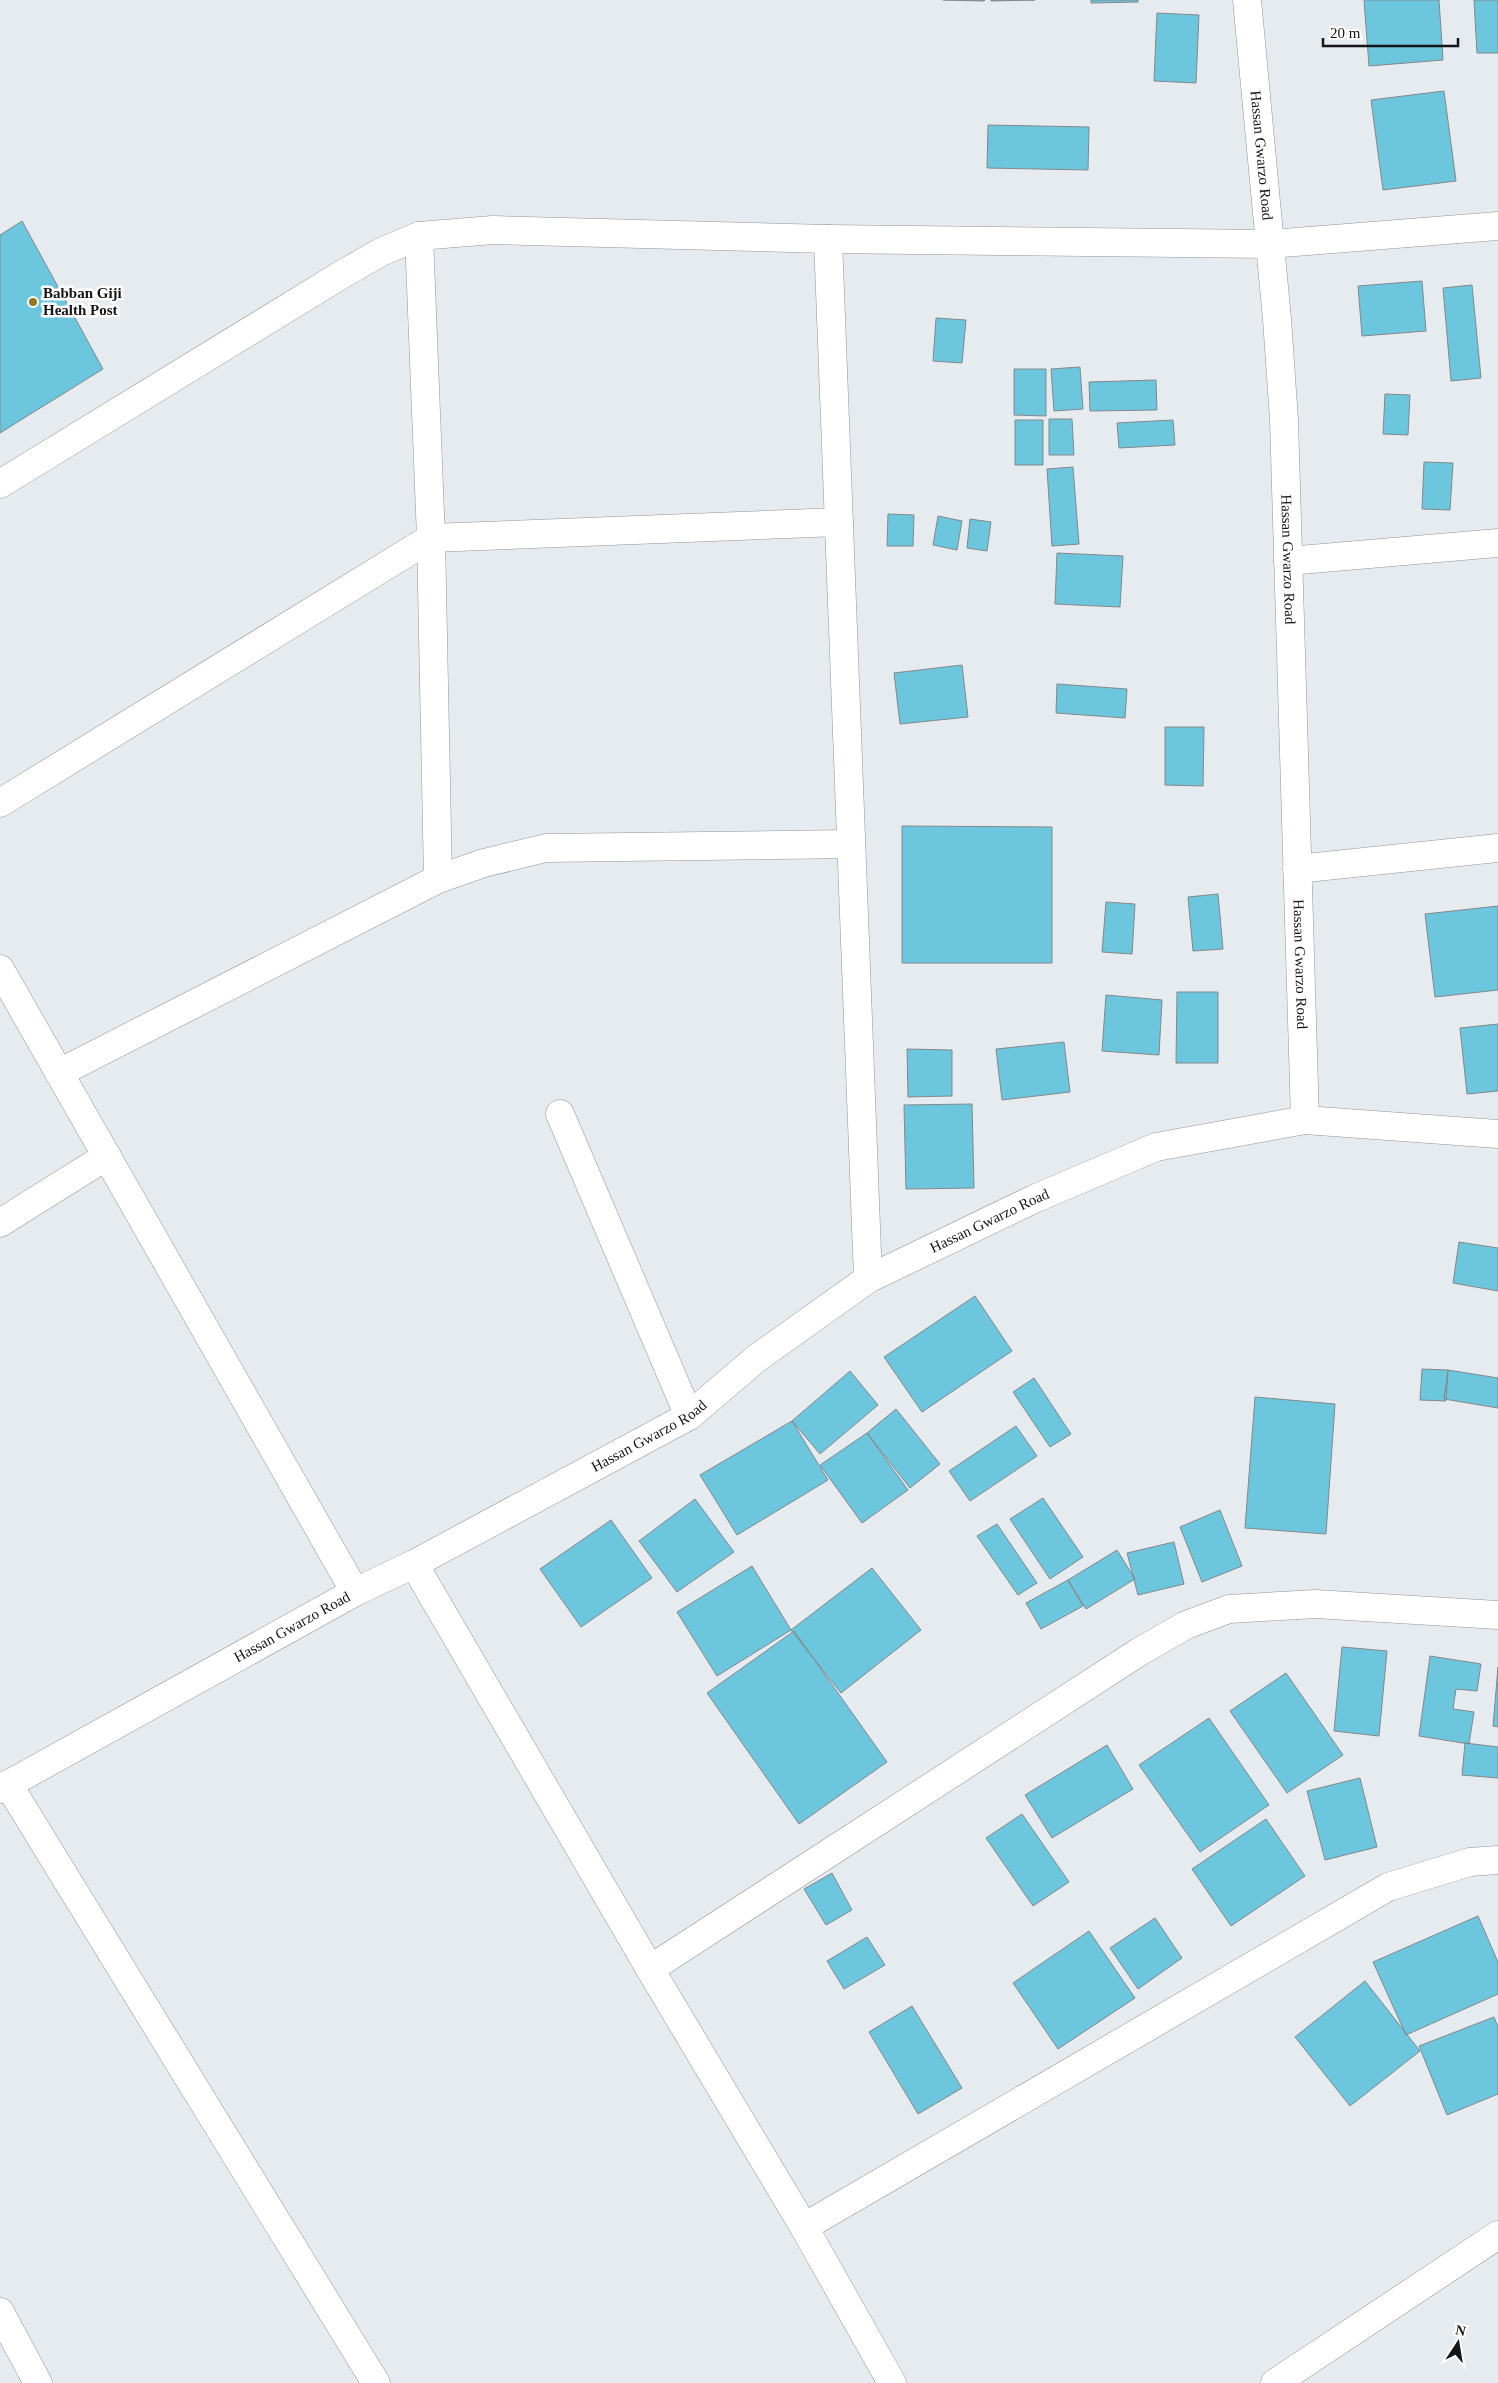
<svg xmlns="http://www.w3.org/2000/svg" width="1498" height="2383" viewBox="0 0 1498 2383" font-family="Georgia,serif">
<rect width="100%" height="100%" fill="#e6ebf0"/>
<path fill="#6cc6dd" stroke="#82888a" d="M943 0H985L984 1Z
M991 0H1035L991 1Z
M1091 0H1138V2L1091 3Z
M1364 0H1439L1443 60 1369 66Z
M1474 0H1498V53H1477Z
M1157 13 1199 15 1196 83 1154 81Z
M1444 91 1456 181 1383 190 1371 100Z
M988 125 1089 127 1088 170 987 168Z
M22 221 103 369 0 433V235Z
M1422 281 1426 331 1362 336 1358 286Z
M1472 285 1481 378 1451 381 1443 288Z
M936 318 966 320 962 363 933 361Z
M1080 367 1083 409 1054 411 1051 369Z
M1014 369H1046V416L1014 415Z
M1156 380 1157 410 1090 411 1089 382Z
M1385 394 1410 395 1408 435 1383 434Z
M1049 419H1072L1074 455H1049Z
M1015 420H1043V465H1015Z
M1173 420 1175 445 1119 448 1117 423Z
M1424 462 1453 463 1450 510 1422 509Z
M1073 467 1079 544 1052 546 1047 469Z
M888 514 914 515 913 546H887Z
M938 516 962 521 957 550 933 545Z
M970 519 991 522 987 551 967 548Z
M1057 553 1123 556 1120 607 1055 604Z
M962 665 968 717 900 724 894 673Z
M1057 684 1127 689 1125 718 1056 713Z
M1165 727H1204L1203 786 1165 785Z
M902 826 1052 827V963H902Z
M1218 894 1223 949 1193 951 1188 897Z
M1106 902 1135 904 1132 954 1102 952Z
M1498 906V990L1435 997 1425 914Z
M1177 992H1218V1063H1176Z
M1106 995 1162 1000 1159 1055 1102 1051Z
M1498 1024V1091L1467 1094 1460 1028Z
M1064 1042 1070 1092 1002 1100 996 1049Z
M907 1049 952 1050V1096L908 1097Z
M972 1104 974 1188 906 1189 904 1105Z
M1459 1242 1498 1248V1291L1453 1283Z
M975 1296 1012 1351 922 1412 884 1357Z
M1422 1369 1448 1370 1446 1401 1420 1400Z
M1448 1370 1498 1378V1408L1444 1399Z
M850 1371 878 1405 820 1454 792 1421Z
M1034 1378 1071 1434 1050 1447 1013 1392Z
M1255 1397 1335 1404 1326 1534 1245 1528Z
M896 1409 940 1464 910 1488 867 1433Z
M792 1421 828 1480 737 1535 700 1475Z
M1016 1426 1037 1456 970 1501 949 1471Z
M867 1433 908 1490 862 1523 820 1465Z
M1043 1498 1083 1557 1050 1579 1010 1519Z
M695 1499 734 1552 677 1592 639 1541Z
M1220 1510 1242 1566 1202 1582 1180 1527Z
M611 1520 652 1578 581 1627 540 1569Z
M997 1524 1037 1583 1018 1595 977 1536Z
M1174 1542 1184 1584 1138 1595 1127 1553Z
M1117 1550 1135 1579 1086 1609 1068 1580Z
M752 1566 791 1630 717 1676 677 1612Z
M872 1568 921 1630 841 1693 791 1630Z
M1068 1580 1083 1606 1041 1629 1026 1603Z
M794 1631 887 1762 799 1824 707 1693Z
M1342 1647 1387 1651 1379 1736 1334 1731Z
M1430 1656 1481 1664 1477 1691 1456 1689 1453 1709 1474 1712 1469 1744 1419 1736Z
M1498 1667V1727L1493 1726Z
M1286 1673 1343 1755 1287 1793 1230 1711Z
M1209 1718 1269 1805 1200 1852 1139 1765Z
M1465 1743 1498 1747V1778L1462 1775Z
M1107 1745 1133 1789 1052 1838 1025 1795Z
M1360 1778 1377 1847 1325 1860 1307 1791Z
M1022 1814 1069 1882 1033 1906 986 1838Z
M1266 1819 1305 1876 1231 1926 1192 1869Z
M832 1873 852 1910 826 1925 804 1889Z
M1478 1916 1498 1962V1994L1406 2035 1373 1962Z
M1155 1918 1182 1958 1138 1989 1110 1948Z
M1089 1931 1135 1998 1058 2049 1013 1983Z
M867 1937 885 1965 844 1989 827 1961Z
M1365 1981 1420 2051 1350 2106 1295 2037Z
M912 2006 962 2088 918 2114 869 2032Z
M1494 2017 1498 2027V2094L1447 2115 1419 2046Z"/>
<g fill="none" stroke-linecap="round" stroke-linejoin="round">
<g stroke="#91959a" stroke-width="29">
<g id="street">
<path id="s1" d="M1247 0 1277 319 1284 420 1305 1120"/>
<path d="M419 236 431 538 438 879"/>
<path d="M828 239 868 1279"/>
<path d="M0 484 341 275 381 252 419 236 493 230 828 239 1270 244 1498 226"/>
<path d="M1288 561 1498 543"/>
<path d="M0 803 431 538 839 522"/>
<path d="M1297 869 1498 848"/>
<path d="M0 969 355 1592"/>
<path d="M59 1073 438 879 484 863 546 848 851 844"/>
<path d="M560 1114 689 1416"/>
<path d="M0 1223 107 1156"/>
<path d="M414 1564 650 1969 804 2227 892 2383"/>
<path d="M8 1784 376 2383"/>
<path id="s2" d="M0 1789 355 1592 414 1564 689 1416 757 1358 868 1279 1034 1199 1156 1147 1305 1120 1498 1134"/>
<path d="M650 1969 1139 1652 1186 1625 1229 1609 1315 1604 1498 1615"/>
<path d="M804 2227 1388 1887 1470 1862 1498 1860"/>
<path d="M0 2312 38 2383"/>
<path d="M1275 2383 1498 2235"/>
</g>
</g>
<use href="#street" stroke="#fff" stroke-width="28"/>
</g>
<circle fill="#907b21" stroke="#fff" stroke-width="2" cx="33" cy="302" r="5"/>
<g text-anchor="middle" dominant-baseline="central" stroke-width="5" stroke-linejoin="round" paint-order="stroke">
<g font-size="15" fill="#141517" stroke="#fff">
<text stroke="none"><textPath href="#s1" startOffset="156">Hassan Gwarzo Road</textPath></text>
<text stroke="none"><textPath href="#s1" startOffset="561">Hassan Gwarzo Road</textPath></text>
<text stroke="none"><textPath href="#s1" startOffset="966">Hassan Gwarzo Road</textPath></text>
<text stroke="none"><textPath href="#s2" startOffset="1144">Hassan Gwarzo Road</textPath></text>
<text stroke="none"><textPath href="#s2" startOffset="739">Hassan Gwarzo Road</textPath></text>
<text stroke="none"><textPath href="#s2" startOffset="334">Hassan Gwarzo Road</textPath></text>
</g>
<g font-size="15" font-weight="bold" fill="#141517" stroke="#fff" text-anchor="start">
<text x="43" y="293">Babban Giji<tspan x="43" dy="17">Health Post</tspan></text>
</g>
</g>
<g transform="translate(1458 2343) rotate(12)" stroke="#ffffff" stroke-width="4" paint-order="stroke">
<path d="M0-4L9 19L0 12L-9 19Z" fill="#141517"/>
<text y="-8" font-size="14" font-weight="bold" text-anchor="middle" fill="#141517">N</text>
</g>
<path d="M1323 38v8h135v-8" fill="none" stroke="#141517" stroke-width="2.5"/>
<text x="1330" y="38" font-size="15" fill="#141517" stroke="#ffffff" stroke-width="4" paint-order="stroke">20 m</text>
</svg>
